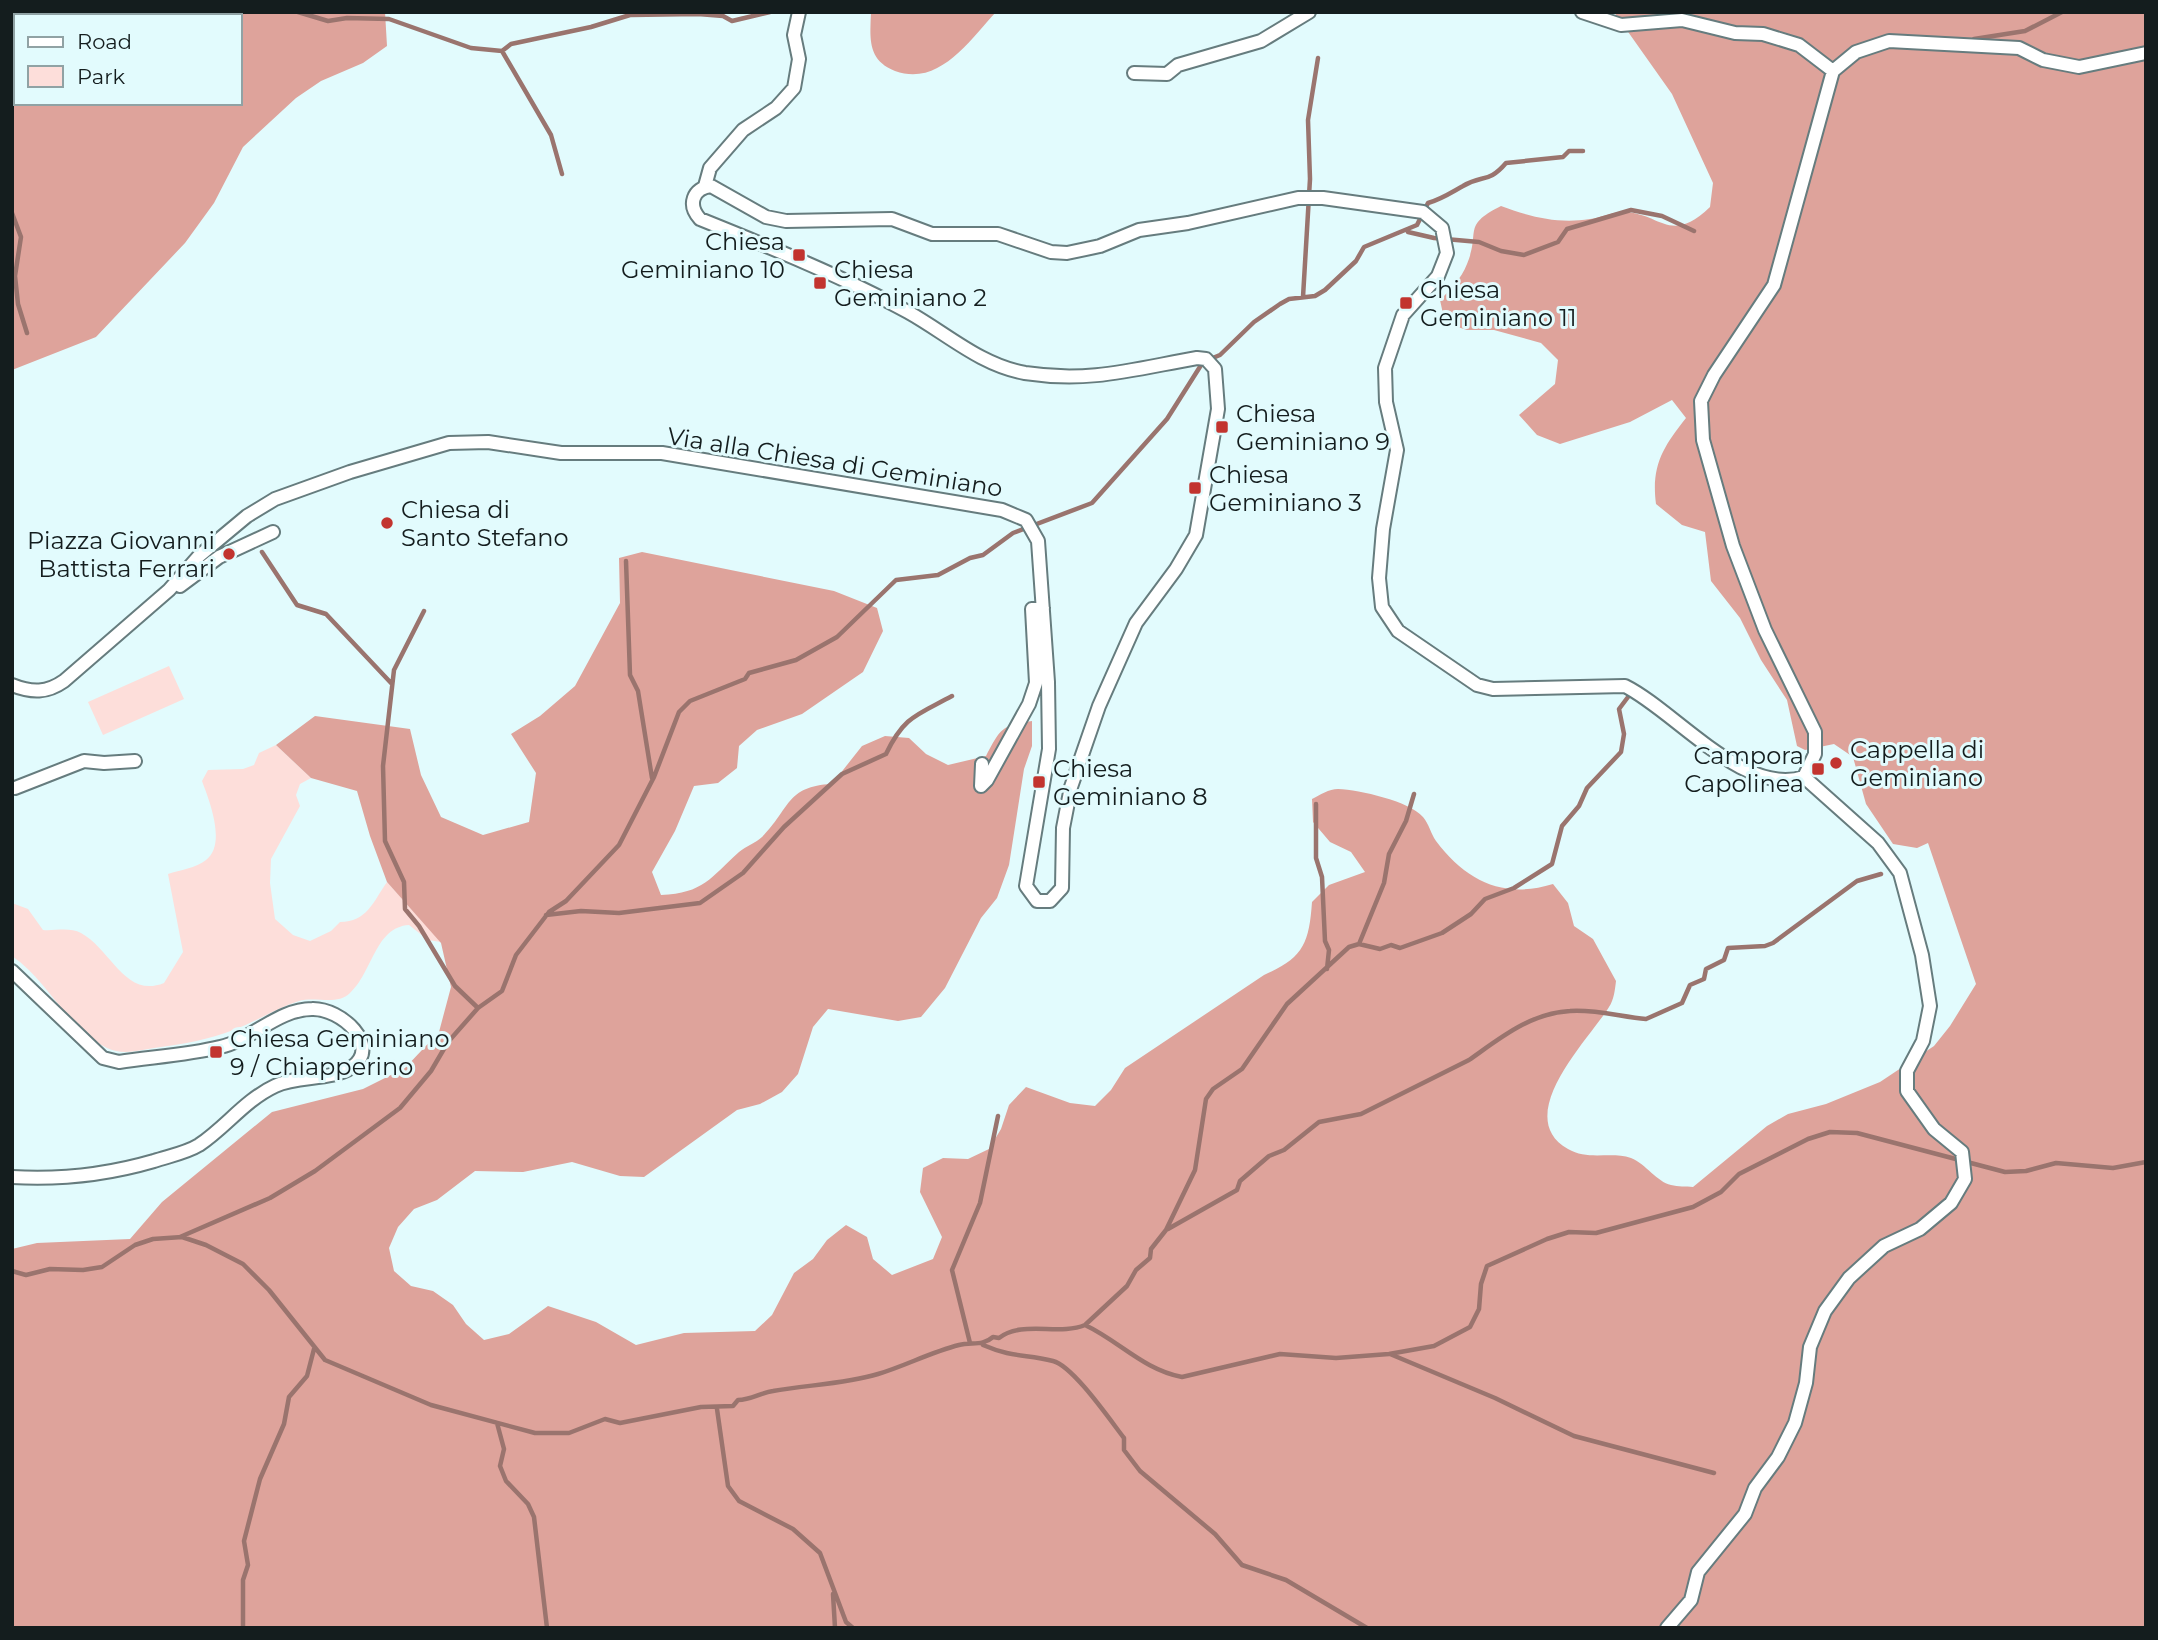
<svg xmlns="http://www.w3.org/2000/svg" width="2158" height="1640" viewBox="0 0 2158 1640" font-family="Montserrat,sans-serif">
<rect width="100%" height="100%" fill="#e2fbfd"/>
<path fill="#fddeda" d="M169 666 184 699 103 735 88 702Z
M276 745 311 778 300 784 296 795 300 806 271 859 270 883 275 919 293 935 310 941 331 931 340 922C367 922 373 902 387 882L441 942 428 940 409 925C375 927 373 972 350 993 337 1006 316 996 299 1001 277 1008 257 1021 236 1029 209 1040 182 1044 154 1048 138 1051 121 1055 107 1048 67 1029 48 980 12 956V903L28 909 43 930C55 931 70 927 81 933 111 949 125 999 164 983L183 952 168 874C180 870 196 868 206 860 227 844 209 800 202 781L208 770 243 769 254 765 259 753Z"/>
<path fill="#dea39b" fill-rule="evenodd" d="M12 12H385L387 46 363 63 321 81 296 98 243 147 214 203 185 243 96 337 12 370ZM16 16H240V103H16Z
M871 12H996C969 41 939 87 895 71 867 60 870 38 871 12Z
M1614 12H2146V1628H12V1249L37 1243 130 1239 162 1202 272 1112 363 1089 405 1068 439 1032 451 987 441 943 387 882 370 836 357 791 311 778 276 745 315 716 410 729 421 775 441 817 483 835 529 822 536 773 511 734 540 716 575 686 620 603 619 558 642 552 834 591 877 608 883 631 863 672 802 714 757 730 739 746 737 768 718 783 694 786 675 831 652 872 661 895C704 893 710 878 739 852 746 846 756 843 762 837 790 809 786 786 832 784L862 746 885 736 909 738 926 754 948 765 986 756C1000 730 1001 725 1032 721V746L1024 769 1009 865 997 898 981 918 945 988 921 1017 898 1021 828 1009 813 1027 798 1074 782 1092 760 1104 737 1110 644 1177 620 1176 572 1162 523 1172 475 1171 437 1200 414 1209 398 1227 389 1248 394 1271 411 1286 433 1291 453 1305 466 1324 484 1340 509 1334 548 1306 596 1322 636 1345 684 1333 755 1331 772 1315 794 1273 813 1259 827 1240 846 1225 867 1237 873 1259 892 1275 933 1259 942 1237 920 1192 923 1168 943 1158 968 1159 989 1149 1001 1129 1009 1105 1026 1087 1070 1103 1095 1106 1111 1090 1125 1068 1264 975C1303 958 1309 944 1312 902L1329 885 1365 872 1351 852 1330 842 1313 822 1312 799C1320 795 1329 789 1338 789 1360 790 1409 801 1423 817 1429 824 1431 834 1436 841 1467 882 1504 899 1553 884L1568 903 1574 926 1593 939 1616 981C1615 989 1614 1000 1609 1007 1591 1037 1510 1116 1568 1149 1588 1161 1611 1151 1631 1158 1646 1164 1657 1182 1671 1185 1678 1187 1686 1186 1693 1187L1767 1126 1788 1114 1826 1104 1880 1082 1934 1046 1950 1026 1976 984 1928 843 1917 848 1893 844 1866 804 1853 757 1834 744 1805 750 1797 746 1787 700 1761 660 1740 618 1711 581 1705 532 1682 525 1656 504C1651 466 1663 447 1686 418L1672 400 1630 422 1560 444 1537 435 1519 415 1555 384 1558 360 1541 343 1494 330H1467L1445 323 1440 300C1451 289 1461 279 1467 264 1481 231 1461 226 1501 206 1531 217 1558 224 1590 219 1600 218 1612 212 1622 212 1661 212 1669 246 1710 207L1713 183 1672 94Z"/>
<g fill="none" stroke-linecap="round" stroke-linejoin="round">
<path stroke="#9a746e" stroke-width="4.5" d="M298 12 328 21 347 18 389 19 471 48 502 51 511 44 591 27 630 15 698 14 723 16 732 21 770 12
M49 16 53 12
M12 32 16 34
M1974 39 2025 31 2062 12
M502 51 551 135 562 174
M12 213 21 237 15 276 18 304 27 333
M1408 232 1434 238 1479 242 1501 251 1524 255 1558 242 1567 229 1631 210 1662 216 1694 231
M1303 297 1310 179 1308 120 1318 58
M262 552 297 605 326 614 392 684
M626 561 630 675 638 691 652 778
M424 611 394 670 383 766 385 841 404 882 405 909 419 926 455 986 478 1008
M1316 804V858L1322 877 1325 941 1329 950 1327 969
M546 915 581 911 619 913 700 903 743 873 784 827 842 774 886 754C904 716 917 715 952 696
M1359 944 1384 883 1389 854 1406 821 1414 794
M1168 1229 1237 1190 1240 1181 1269 1156 1284 1150 1319 1122 1361 1114 1469 1060C1499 1039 1530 1013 1570 1011 1595 1009 1622 1017 1646 1019L1682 1003 1690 985 1704 979 1706 969 1724 960 1728 948 1765 946 1773 943 1857 881 1881 874
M180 1237 270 1198 315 1171 400 1108 431 1071 448 1042 478 1008 502 991 516 955 549 912 566 901 619 845 654 777 679 712 690 701 745 679 749 673 796 660 837 637 896 580 938 575 970 558 983 555 1013 533 1092 503 1167 419 1203 362 1220 355 1254 322 1280 304 1289 299 1315 296 1325 290 1356 261 1364 247 1417 225 1428 203C1442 199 1452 192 1463 186 1483 174 1488 184 1506 163L1563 157 1569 151H1583
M12 1271 26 1275 50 1269 83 1270 102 1267 135 1245 153 1239 182 1237 206 1245 243 1264 269 1290 325 1360 431 1405 535 1433H569L605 1419 620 1423 701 1407 733 1406 738 1400C751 1400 760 1393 773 1391 805 1385 846 1384 878 1374 905 1366 931 1352 959 1345 972 1342 983 1346 993 1337L999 1338C1022 1320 1059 1336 1085 1325 1119 1341 1144 1370 1182 1377L1280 1354 1336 1358 1389 1354 1434 1346 1470 1327 1479 1309 1481 1284 1487 1266 1547 1239 1569 1232 1596 1233 1693 1207 1721 1192 1739 1174 1808 1139 1830 1132 1857 1133 2005 1172 2026 1171 2056 1163 2113 1168 2146 1162
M1085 1325 1127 1286 1136 1270 1150 1258 1151 1249 1166 1230 1195 1170 1206 1099 1213 1089 1242 1069 1287 1004 1349 947 1359 944 1380 949 1391 945 1400 948 1442 933 1471 914 1485 899 1514 888 1552 864 1562 826 1579 806 1587 788 1621 752 1624 734 1619 709 1628 697
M970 1343 952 1270 980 1203 998 1116
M983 1345C1013 1358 1026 1354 1053 1361 1073 1366 1110 1420 1124 1438V1450L1140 1471 1215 1534 1242 1565 1286 1580 1367 1628
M1390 1354 1495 1398 1574 1436 1714 1473
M717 1409 728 1486 739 1501 793 1529 820 1553 846 1622 853 1628
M497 1423 504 1449 500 1466 506 1481 528 1504 534 1517 547 1628
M833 1594 835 1628
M243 1628V1580L248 1565 244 1541 260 1479 284 1424 289 1397 307 1376 314 1349"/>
<g stroke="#667c7e" stroke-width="16">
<path id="minor" d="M1582 12 1621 25 1682 20 1735 33 1763 34 1799 45 1833 71
M1134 73 1167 74 1178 65 1261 41 1309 12
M705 186 710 168 743 130 776 108 794 88 799 59 794 35 799 12
M180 586 219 557 273 532
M12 685C32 693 47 693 64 681L169 590 199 556 247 516 275 499 350 472 449 443 488 442 561 453H662L1002 510 1026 520 1038 541 1048 682 1049 749 1026 886 1037 901H1050L1062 888 1063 828 1071 787 1099 706 1136 623 1176 569 1196 535 1218 409 1215 369 1206 359 1197 358C1134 369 1090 383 1025 373 980 365 946 333 908 312 844 277 767 246 700 219 687 205 693 188 711 186L766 217 786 221 892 219 932 234H998L1051 252 1067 253 1100 246 1139 230 1188 223 1298 198H1323L1423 212 1442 228 1447 253 1438 276 1403 315 1385 368 1386 402 1397 450 1383 529 1379 578 1382 607 1398 631 1477 685 1493 689 1625 686C1675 711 1744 797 1804 777
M1804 777 1815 754V732L1765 630 1733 546 1703 440 1701 401 1714 375 1774 285 1833 71 1856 52 1889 41 2019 48 2043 60 2079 67 2146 53
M981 786 987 780 1029 704 1036 683 1032 609 1043 608
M981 786 982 764
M15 788 84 761 104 763 135 761
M12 971 103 1058 119 1062C152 1057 187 1055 220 1047 252 1040 278 1009 312 1009 341 1008 382 1046 352 1067 331 1081 298 1075 275 1086 245 1100 226 1127 199 1145 186 1153 169 1156 154 1161 106 1175 62 1180 12 1177
M1667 1628 1691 1600 1698 1572 1745 1514 1755 1488 1778 1457 1795 1423 1806 1383 1810 1347 1825 1311 1849 1278 1884 1246 1920 1229 1951 1203 1965 1179 1962 1152 1934 1129 1907 1091V1071L1923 1041 1930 1006 1922 955 1900 873 1878 843 1804 777"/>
</g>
<use href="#minor" stroke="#fff" stroke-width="12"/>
</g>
<g fill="#c2342f" stroke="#e2fbfd" stroke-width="2.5">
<rect x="792" y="248" width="14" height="14" rx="3.5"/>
<rect x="813" y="276" width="14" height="14" rx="3.5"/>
<rect x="1399" y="296" width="14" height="14" rx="3.5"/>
<rect x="1215" y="420" width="14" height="14" rx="3.5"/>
<rect x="1188" y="481" width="14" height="14" rx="3.5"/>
<circle cx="387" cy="523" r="7"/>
<circle cx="229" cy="554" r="7"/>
<circle cx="1836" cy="763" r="7"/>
<rect x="1811" y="762" width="14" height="14" rx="3.5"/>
<rect x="1032" y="775" width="14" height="14" rx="3.5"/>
<rect x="209" y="1045" width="14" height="14" rx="3.5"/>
</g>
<g text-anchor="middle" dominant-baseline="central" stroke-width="6" stroke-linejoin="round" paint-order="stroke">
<g font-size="24" fill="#141d1e" stroke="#e2fbfd" text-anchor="start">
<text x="785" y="241" text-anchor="end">Chiesa<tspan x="785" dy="28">Geminiano 10</tspan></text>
<text x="834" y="269">Chiesa<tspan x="834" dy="28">Geminiano 2</tspan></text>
<text x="1420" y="289">Chiesa<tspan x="1420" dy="28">Geminiano 11</tspan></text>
<text x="1236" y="413">Chiesa<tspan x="1236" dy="28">Geminiano 9</tspan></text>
<text x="1209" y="474">Chiesa<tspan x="1209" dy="28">Geminiano 3</tspan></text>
<text x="401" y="509">Chiesa di<tspan x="401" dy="28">Santo Stefano</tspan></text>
<text x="215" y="540" text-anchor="end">Piazza Giovanni<tspan x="215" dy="28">Battista Ferrari</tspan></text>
<text x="1850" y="749">Cappella di<tspan x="1850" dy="28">Geminiano</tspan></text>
<text x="1804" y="755" text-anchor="end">Campora<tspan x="1804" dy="28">Capolinea</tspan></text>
<text x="1053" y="768">Chiesa<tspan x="1053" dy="28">Geminiano 8</tspan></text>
<text x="230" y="1038">Chiesa Geminiano<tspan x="230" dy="28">9 / Chiapperino</tspan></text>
</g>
<g font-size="24" fill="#141d1e" stroke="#e2fbfd">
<text transform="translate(835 462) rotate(9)">Via alla Chiesa di Geminiano</text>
</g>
</g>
<rect width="2158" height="1640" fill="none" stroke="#141d1e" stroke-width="28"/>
<rect x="14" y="14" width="228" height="91" fill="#e2fbfd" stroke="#90a2a4" stroke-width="2"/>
<rect x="28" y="37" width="35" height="10" fill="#ffffff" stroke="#90a2a4" stroke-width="2"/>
<text x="77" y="49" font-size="21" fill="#141d1e">Road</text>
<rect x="28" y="66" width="35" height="21" fill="#fddeda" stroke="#90a2a4" stroke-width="2"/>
<text x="77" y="84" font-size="21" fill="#141d1e">Park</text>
</svg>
